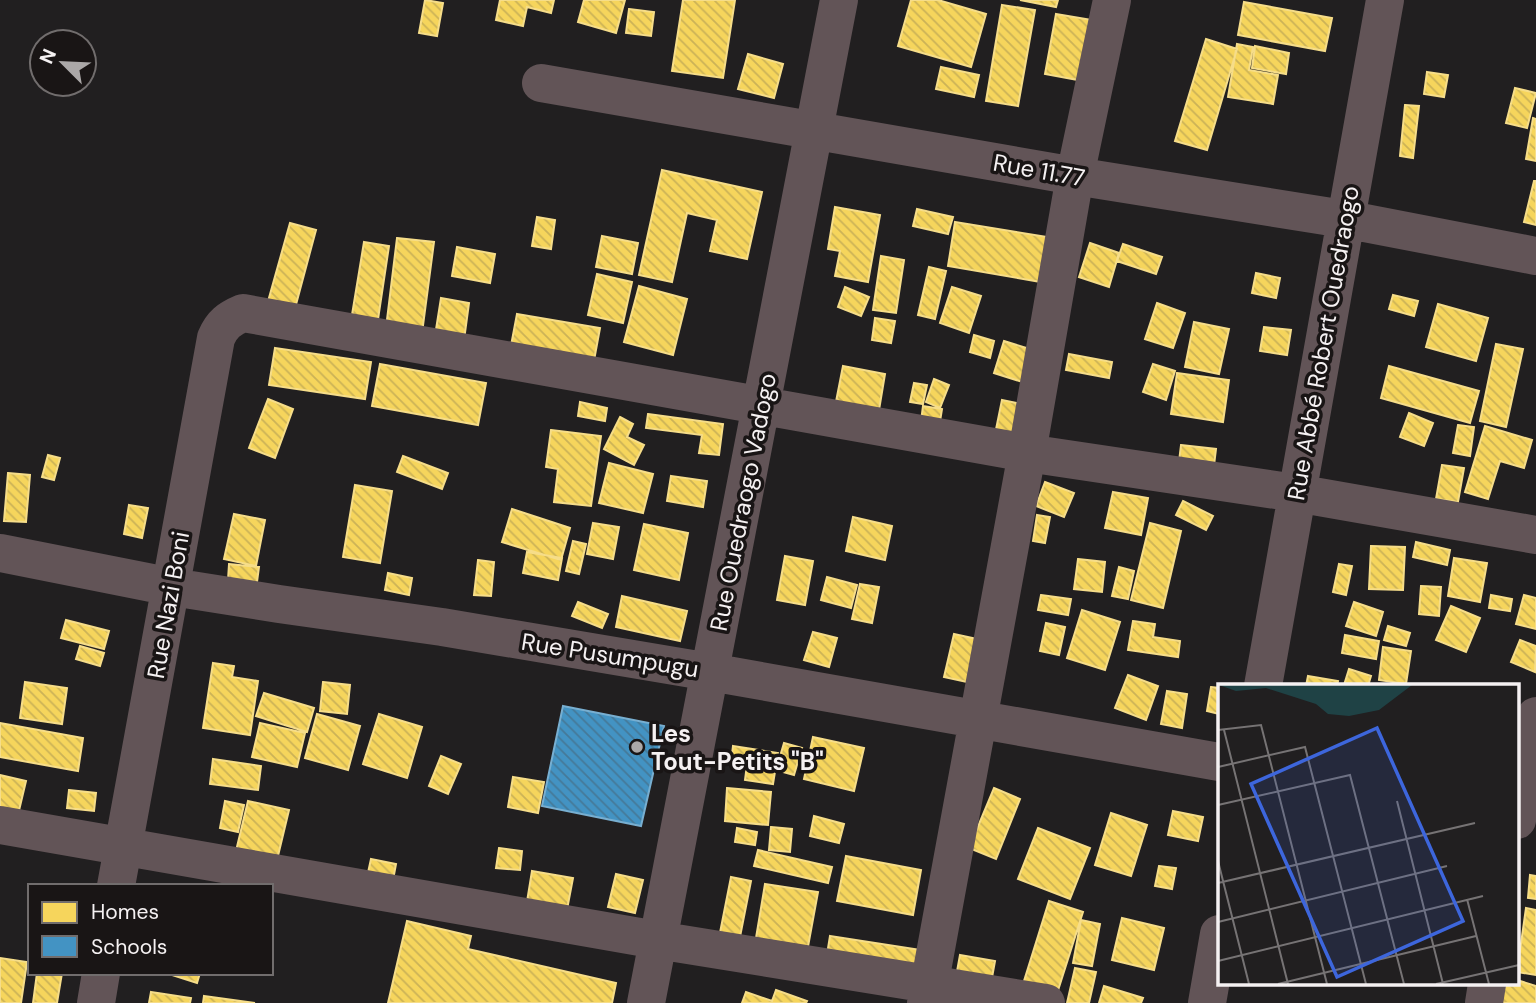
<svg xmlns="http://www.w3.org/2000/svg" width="1536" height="1003" viewBox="0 0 1536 1003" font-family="'DM Sans',sans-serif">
<defs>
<pattern id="homes-back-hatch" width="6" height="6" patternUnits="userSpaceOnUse" patternTransform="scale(1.75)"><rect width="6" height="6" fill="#f6d55c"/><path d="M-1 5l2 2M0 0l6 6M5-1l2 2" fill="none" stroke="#cbb257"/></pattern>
<pattern id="schools-back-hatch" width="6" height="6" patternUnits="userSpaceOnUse" patternTransform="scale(1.75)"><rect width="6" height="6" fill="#4393c3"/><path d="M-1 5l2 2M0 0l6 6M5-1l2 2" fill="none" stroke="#457998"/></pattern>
</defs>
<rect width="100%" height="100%" fill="#211f20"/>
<path fill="url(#homes-back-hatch)" stroke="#f6dd89" stroke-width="2" d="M425 0 443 3 437 36 419 33Z
M500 0H554L551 13 527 7 523 26 496 20Z
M584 0H625L616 33 578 22Z
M683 0H735L723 78 672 71Z
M911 0H938L986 14 971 67 898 46Z
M1020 0H1058L1056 7Z
M1244 2 1332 18 1325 51 1238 35Z
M1002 5 1035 10 1018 106 986 101Z
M629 9 654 12 651 36 626 33Z
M1056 14 1104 22 1094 83 1045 74Z
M1206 39 1237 49 1207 150 1175 141Z
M1237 44 1253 47 1249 70 1278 75 1273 104 1228 97Z
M1255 46 1289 53 1286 74 1252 68Z
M748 54 783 64 774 98 738 89Z
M941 67 979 75 974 97 936 89Z
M1427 72 1448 75 1444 97 1424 94Z
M1515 88 1536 93 1527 128 1506 123Z
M1405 105 1419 106 1413 158 1400 156Z
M1533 118 1536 119V161L1526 159Z
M662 170 762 192 747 259 710 251 717 220 687 213 672 282 639 275Z
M1534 181H1536V225L1524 222Z
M835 207 880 215 868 282 835 276 840 251 828 249Z
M917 209 953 217 948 234 913 226Z
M537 217 555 220 551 249 532 246Z
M955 222 1066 240 1058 285 948 266Z
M290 223 316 230 294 312 267 305Z
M602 236 638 243 632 274 596 267Z
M397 238 434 242 422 333 386 328Z
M364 242 389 246 377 326 351 321Z
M1090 243 1119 253 1109 287 1079 277Z
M1123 244 1162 257 1156 274 1117 261Z
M457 247 495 254 490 283 452 276Z
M881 256 904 260 896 313 873 310Z
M929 267 946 271 935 319 918 315Z
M1256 273 1280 278 1276 298 1252 293Z
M597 274 632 282 623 323 588 315Z
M639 286 687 299 673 355 624 342Z
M845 287 869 297 861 316 838 307Z
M952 287 981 296 969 333 940 323Z
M1393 295 1418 301 1414 316 1389 309Z
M441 298 469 303 464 340 435 336Z
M1157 303 1185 313 1173 348 1145 339Z
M1438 304 1488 318 1476 361 1426 347Z
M517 314 600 328 593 366 510 351Z
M875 318 895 321 891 343 872 340Z
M1194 322 1229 329 1219 374 1185 367Z
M1264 327 1291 330 1287 355 1260 351Z
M974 335 994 341 990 358 970 352Z
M1004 341 1046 354 1035 386 994 373Z
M1496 344 1523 349 1506 427 1480 421Z
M275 348 371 362 365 399 269 385Z
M1069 354 1112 362 1109 378 1066 370Z
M380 364 486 383 478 425 372 406Z
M1153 364 1175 371 1166 400 1143 392Z
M843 366 885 374 878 416 832 422Z
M1389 366 1479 391 1470 423 1381 398Z
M1177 373 1229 380 1223 422 1171 414Z
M934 379 949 385 940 408 926 402Z
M914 383 927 385 923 404 910 402Z
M268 399 293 409 275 458 249 448Z
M1002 400 1036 407 1026 456 992 449Z
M580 402 607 408 605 421 578 416Z
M923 406 942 409 937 440 919 437Z
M1409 413 1433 423 1424 446 1400 437Z
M648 414 723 424 719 455 699 453 702 435 646 428Z
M620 417 633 424 627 437 644 445 634 465 604 449Z
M1458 425 1474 427 1470 456 1453 453Z
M1485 426 1532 440 1524 468 1500 461 1488 499 1465 492Z
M551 430 601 436 591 506 554 502 558 469 546 467Z
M1181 445 1216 449 1212 482 1177 478Z
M48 455 60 458 54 480 42 477Z
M403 456 448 473 442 489 397 472Z
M609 463 653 474 643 513 599 503Z
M1442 465 1464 468 1458 502 1436 499Z
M8 473 30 475 26 522 4 521Z
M671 476 707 481 703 507 667 501Z
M1045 482 1074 493 1064 517 1036 506Z
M355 485 392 491 380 563 343 557Z
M1113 492 1148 498 1141 535 1105 528Z
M1183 501 1213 516 1206 530 1176 515Z
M129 505 148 508 142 538 124 534Z
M512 509 570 528 561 560 502 542Z
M234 514 265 520 256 566 224 559Z
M1037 515 1050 517 1045 543 1033 541Z
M853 517 892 526 885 560 846 551Z
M593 523 619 527 613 559 587 554Z
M1150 523 1181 531 1163 608 1131 600Z
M644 524 688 533 679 580 634 570Z
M573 541 586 544 579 574 566 571Z
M1416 542 1450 550 1447 565 1413 557Z
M1371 546 1405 547 1403 590 1369 589Z
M527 552 562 558 558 580 523 573Z
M785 556 813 561 805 605 777 600Z
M1454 558 1487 563 1480 602 1448 596Z
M1078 559 1105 562 1102 592 1074 589Z
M478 560 494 562 491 596 474 595Z
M229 564 259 567 257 582 228 580Z
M1339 564 1352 566 1346 595 1333 592Z
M1119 567 1134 571 1128 599 1112 596Z
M388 573 412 578 409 595 385 590Z
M827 577 857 585 851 608 821 600Z
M860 584 879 587 872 623 852 619Z
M1421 586 1441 587 1439 616 1419 614Z
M1041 595 1071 599 1068 615 1038 610Z
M1491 595 1512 599 1510 611 1489 608Z
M1524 595 1536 598V629L1516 624Z
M622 596 687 611 680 641 616 627Z
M578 602 608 614 602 628 572 616Z
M1354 602 1383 612 1376 636 1346 626Z
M1451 606 1480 618 1466 652 1436 640Z
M1082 610 1120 622 1105 670 1067 658Z
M66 620 109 631 104 649 61 638Z
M1133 621 1155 624 1153 637 1180 641 1178 657 1128 650Z
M1046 623 1065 627 1059 655 1040 651Z
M1388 626 1410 633 1406 646 1384 640Z
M813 632 837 638 829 667 804 660Z
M954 634 991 642 981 685 944 677Z
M1345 635 1379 641 1376 659 1342 653Z
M1520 640 1536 646 1535 672 1511 662Z
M80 646 104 653 100 666 76 659Z
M1383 647 1411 651 1406 684 1379 680Z
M213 663 234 666 232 677 258 681 250 735 203 728Z
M1349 669 1371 676 1368 686 1344 685Z
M1128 675 1158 686 1146 720 1115 708Z
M1308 676 1338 681 1337 686H1306Z
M25 682 67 688 62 724 20 718Z
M323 682 350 685 347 714 320 711Z
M1211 687 1219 688V714L1207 711Z
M1167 691 1187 694 1182 728 1161 724Z
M264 693 314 708 307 732 256 716Z
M317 714 360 726 348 770 305 758Z
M379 714 422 727 407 778 363 764Z
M0 723 83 738 78 771 0 757Z
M260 723 305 733 297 767 252 757Z
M813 737 864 748 854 791 804 779Z
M784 743 802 748 794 775 776 770Z
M733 746 778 753 773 784 745 780 747 765 731 763Z
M441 756 461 764 448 794 429 786Z
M213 759 261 766 258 790 210 784Z
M0 775 26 781 17 819 0 815Z
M513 777 544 782 538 813 508 807Z
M727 788 771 792 768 825 725 821Z
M994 788 1020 799 996 859 969 848Z
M69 790 96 793 94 811 67 808Z
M225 801 244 805 238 832 220 828Z
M248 801 289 810 277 860 236 851Z
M1173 811 1203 817 1198 841 1168 835Z
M1111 813 1147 825 1131 876 1095 865Z
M814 816 844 824 839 843 810 836Z
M771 827 792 829 790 852 769 850Z
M737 828 757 832 755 845 735 842Z
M1038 828 1090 848 1070 899 1018 879Z
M499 848 522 851 520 870 496 868Z
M758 850 832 867 828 883 754 866Z
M846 856 921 870 913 915 837 901Z
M371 859 396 864 390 896 364 891Z
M1159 866 1176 868 1172 889 1155 886Z
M532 871 573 878 565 920 525 914Z
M616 874 643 880 635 913 608 907Z
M1530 875 1536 876V899L1528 898Z
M731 877 751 881 737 952 717 948Z
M765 884 818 892 807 952 755 944Z
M1049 901 1083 912 1054 1003 1019 997Z
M1526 908 1536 910V975L1517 972Z
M1122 918 1164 928 1154 970 1112 960Z
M1081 920 1100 924 1092 966 1073 963Z
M407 921 471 936 468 949 616 983 612 1003H388Z
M830 936 934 952 929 983 825 967Z
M960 955 995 961 989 994 954 988Z
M0 958 27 962 21 1003H0Z
M1075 968 1096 972 1089 1003H1067Z
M37 973H62L57 1003H33Z
M166 973H200L197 983Z
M1517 980 1536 986V1003H1500L1506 984H1517Z
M1104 986 1143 998 1141 1003H1099Z
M776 990 807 1001 806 1003H742L746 992 772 1001Z
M151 992 191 998 190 1003H149Z
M204 996 255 1003H203Z"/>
<path fill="url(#schools-back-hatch)" stroke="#78afd1" stroke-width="2" d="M563 706 664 726 641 826 542 806Z"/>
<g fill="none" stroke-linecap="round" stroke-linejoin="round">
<path stroke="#625457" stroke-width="38" d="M541 83 1075 176 1344 219 1536 256
M0 553 172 587 279 604 442 627 710 672 1219 762
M1263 686 1385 0
M1517 820 1536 716
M0 825 657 940 1046 1003
M116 886 216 338C222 324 229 319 243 313L1027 453 1296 493 1536 535
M96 1003 101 973
M646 1003 839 0
M926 1003 1027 453 1075 176 1112 0
M1207 1003 1219 934
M1484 1003 1487 984"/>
</g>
<circle fill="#aba8a8" stroke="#191515" stroke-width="2.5" cx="637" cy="747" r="7"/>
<g text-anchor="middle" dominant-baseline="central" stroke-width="7" stroke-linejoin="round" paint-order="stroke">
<g font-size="24" fill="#f5f1f2" stroke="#191515">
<text transform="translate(1039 170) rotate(10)">Rue 11.77</text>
<text transform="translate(1323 343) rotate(-80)">Rue Abbé Robert Ouedraogo</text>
<text transform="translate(743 502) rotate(-79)">Rue Ouedraogo Vadogo</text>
<text transform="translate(168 605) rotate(-80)">Rue Nazi Boni</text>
<text transform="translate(610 655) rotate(9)">Rue Pusumpugu</text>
</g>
<g font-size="24" font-weight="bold" fill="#f5f1f2" stroke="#191515" text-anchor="start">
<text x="651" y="733">Les<tspan x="651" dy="28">Tout-Petits "B"</tspan></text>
</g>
</g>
<g transform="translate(1218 684)">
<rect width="301" height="301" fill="#211f20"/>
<path d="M1 1H194L161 26 131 32 110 30 98 20 48 4 18 7Z" fill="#1f4245"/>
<path fill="none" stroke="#767374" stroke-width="2" d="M0 46 43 41 109 300M6 46 70 300M0 83 87 63 148 300M179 117 225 300M0 121 132 91 186 300M0 177 31 300M0 199 257 139M249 215 271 300M0 238 229 182M0 277 265 212M60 300 258 252M218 300 301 281"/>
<path fill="#3d66dc" fill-opacity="0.15" stroke="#3d66dc" stroke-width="3.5" d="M159 44 245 237 119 293 33 100Z"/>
<rect width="301" height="301" fill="none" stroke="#f5f1f2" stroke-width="3.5"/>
</g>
<rect x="28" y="884" width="245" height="91" fill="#191515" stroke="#716d6d" stroke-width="2"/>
<rect x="42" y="902" width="35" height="21" fill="#f6d55c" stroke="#716d6d" stroke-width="2"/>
<text x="91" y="919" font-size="21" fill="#f5f1f2">Homes</text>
<rect x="42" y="936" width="35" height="21" fill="#4393c3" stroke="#716d6d" stroke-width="2"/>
<text x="91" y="954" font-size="21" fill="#f5f1f2">Schools</text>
<g transform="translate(63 63) rotate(294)"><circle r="33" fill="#191515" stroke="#716d6d" stroke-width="2"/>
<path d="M0-5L12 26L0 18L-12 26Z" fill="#aba8a8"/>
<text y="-10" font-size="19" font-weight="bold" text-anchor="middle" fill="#f5f1f2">N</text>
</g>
</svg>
